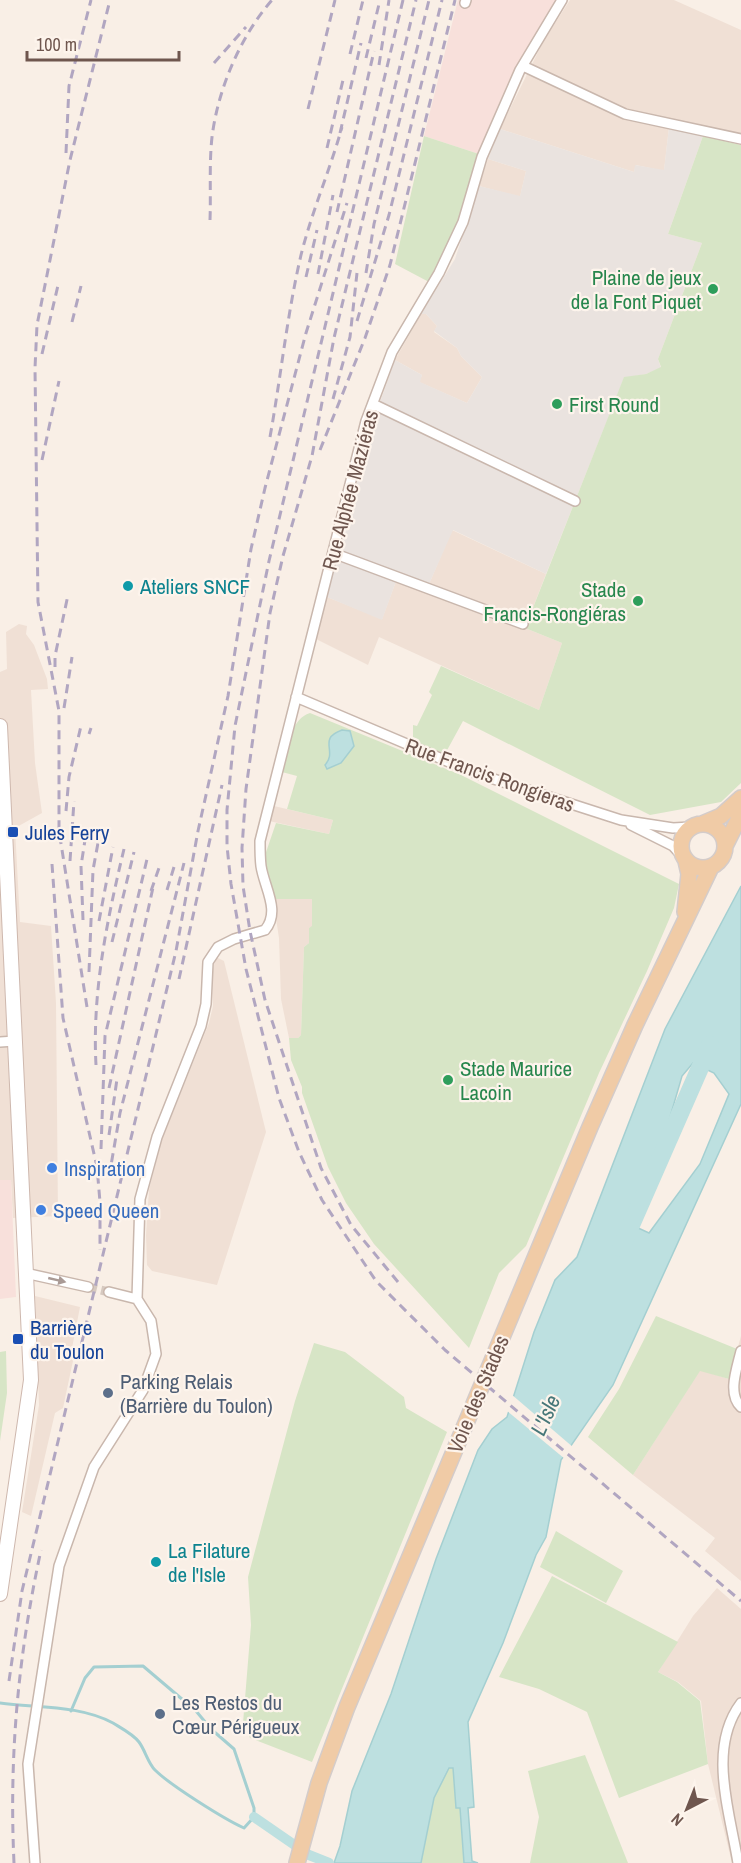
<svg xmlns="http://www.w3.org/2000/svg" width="741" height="1863" viewBox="0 0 741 1863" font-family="'Archivo Narrow',sans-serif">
<rect width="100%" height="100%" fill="#f9efe6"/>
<path fill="#f0e0d5" d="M570 0H674L741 30V140L703 136 669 127 664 171 636 165 634 172 500 129 543 42Z
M488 159 526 171 520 197 479 186Z
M421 314H426L437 326 434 332 457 348 461 356 482 377 467 403 419 382 422 375 395 360Z
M452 530 546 574 525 628 562 643 539 710 379 637 368 665 316 639 327 597 382 619 399 573 429 584Z
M19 624 27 626 26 634 34 645 47 679 48 689 31 690 35 763 42 813 15 828 20 922 51 926 56 1003 58 1216 13 1218 11 1180H0V672L7 669 6 632Z
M274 806 333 820 329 834 269 821Z
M273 899H312V927L309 928V943L304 947 301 1035 298 1038H289L281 999 279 938Z
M216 957 224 961 266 1132 217 1285 152 1271 147 1265 146 1235 149 1190 161 1142 209 1023 213 1006 212 973Z
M35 1296 80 1307 72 1348 74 1356 63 1408 55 1413 31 1516 22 1512 39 1405Z
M741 1336V1581L705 1551 715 1538 633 1475 700 1370 729 1379Z
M717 1588 741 1609V1863H732L708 1764 701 1701 678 1682 658 1672 693 1616Z"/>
<path fill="#f8e0db" d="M458 0H556L519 64 479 154 424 136Z
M0 1180H11L16 1297 0 1299Z"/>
<path fill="#eae3df" d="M669 127 703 136 668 234 702 243 658 359 661 368 646 374 624 378 546 574 453 530 429 584 399 573 382 620 327 597 365 444 395 360 422 375 420 382 467 403 482 377 461 356 457 348 434 331 437 326 426 314H421L455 259 479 186 520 196 526 171 488 159 500 129 634 172 635 165 664 170Z"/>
<path fill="#d7e5c6" d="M424 136 479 154 459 220 429 282 395 264Z
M703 136 741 145V783L721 802 650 815 463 721 445 754 413 741V725L417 726 432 695 429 692 441 666 539 710 562 643 525 628 624 377 646 374 661 367 658 359 702 243 668 234Z
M310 713 461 775 679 884 674 908 647 971 599 1073 526 1246 499 1273 469 1348 374 1244 346 1203 328 1167 302 1093V1087L291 1060 289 1038H298L301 1035 304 947 309 943V928L312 926V899H273L263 861 276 823 329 834 333 820 287 809 297 776 282 772C287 753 289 719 310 713Z
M656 1316 737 1349 729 1379 700 1371 633 1475 588 1437 619 1389Z
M314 1343 345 1352 404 1397 406 1408 447 1432 312 1762 250 1738 243 1723 251 1625 248 1577 295 1401Z
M6 1351 7 1393 0 1441V1352Z
M556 1531 623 1571 606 1603 540 1567Z
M552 1576 678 1642 658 1672 677 1682 700 1701 708 1764 619 1798 587 1712 539 1689 499 1677Z
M585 1755 628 1863H530L539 1817 528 1771Z
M449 1768H453L456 1807 460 1808 464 1863H421L434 1798Z"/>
<path fill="#bde0e0" stroke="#a4cfd1" stroke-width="1.5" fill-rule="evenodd" d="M342 730 350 731 354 746 341 763 327 769 325 765C338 751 317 739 342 730Z
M741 886V1104L613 1385 561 1460 546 1537 536 1555 503 1643 468 1722 474 1807 468 1808 472 1861 478 1863H464L460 1808H456L453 1768H449L434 1798 421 1863H334L340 1846 352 1791 391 1694 436 1559 478 1450 492 1429 507 1417 534 1332 555 1280 577 1257 665 1029ZM693 1063 714 1073 729 1094 700 1164 649 1233 625 1222 668 1124 682 1076Z"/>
<path fill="#f9efe6" d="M511 1394 574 1448 565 1459 506 1410Z"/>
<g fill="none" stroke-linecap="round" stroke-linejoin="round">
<path stroke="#a4cfd1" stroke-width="3" d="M0 1703C37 1708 80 1705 113 1723 121 1728 133 1734 139 1742 145 1750 148 1763 155 1770 170 1785 224 1819 244 1828L254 1817V1808L234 1749 211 1729 196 1711 143 1666 94 1667 85 1678 71 1711"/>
<path stroke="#bde0e0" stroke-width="10" d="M254 1817 309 1855 329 1863"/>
<path stroke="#bde0e0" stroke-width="18" d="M621 1248 710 1045"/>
<path stroke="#d6c9c0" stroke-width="9" stroke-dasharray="9 4.5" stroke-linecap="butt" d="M88 1287 109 1292"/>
<g stroke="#c9b7ad" stroke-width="12">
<path id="minor" d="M465 3 466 0
M523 66 625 114 741 139
M373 404 575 501
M333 553 523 624
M296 697 475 773 621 820 673 828 691 827
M631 825 673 846 683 857
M0 1042 15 1041
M25 1273 88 1287
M109 1292 137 1299
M741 1351C737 1368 727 1394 741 1407
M35 1863 28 1764 59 1566 94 1467 143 1390 156 1354 151 1321 137 1299 140 1199 157 1137 201 1026 206 1004 208 962 218 947 234 939 265 930C281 911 264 887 261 866 260 858 260 849 260 841L366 421 392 352 439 273 463 222 482 157 520 70 562 0
M738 1863C730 1812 707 1748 741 1703"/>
</g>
<g stroke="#ceb8ae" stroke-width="16">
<path id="secondary" d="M0 726 31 1380 0 1594"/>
</g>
<g stroke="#d4ccca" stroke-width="18">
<path id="primary" d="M681 846a22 22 0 1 1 44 0a22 22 0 1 1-44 0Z
M702 824 721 816 741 798
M725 846 741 814
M685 912 689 874 686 861
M297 1863 319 1783 347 1707 590 1127 635 1025 711 867"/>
</g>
<use href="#minor" stroke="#fff" stroke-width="9"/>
<use href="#secondary" stroke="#fff" stroke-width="14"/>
<use href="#primary" stroke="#f0cba6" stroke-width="15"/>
<path stroke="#b1a6c1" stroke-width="3" stroke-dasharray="9 6" stroke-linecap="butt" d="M403 0 269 561 235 726 227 810V846L231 884 246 969 279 1098 299 1152 322 1200 376 1281 445 1350 741 1601
M350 54 363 0
M366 58 380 0
M214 63 246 27
M379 65 389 0
M308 109 335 0
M340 133 361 43
M327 148 343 80
M66 153 69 86 91 0
M337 212 374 51
M210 220C211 193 209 165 212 137 218 89 240 37 272 0
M366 273 374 224 429 0
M318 274 333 195
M306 277 317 230
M357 321 389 215 442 0
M72 322 81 286
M42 354 59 281
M333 399 350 337 357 273
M270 437C281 376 287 315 301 255 312 211 330 170 342 127
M320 450 365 338 390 265 455 0
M42 460 59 381
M55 667V656L68 595
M64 708 72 657
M89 734 91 728
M66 811 69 777 81 726
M70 861 74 801
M52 864 63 1018 97 1167 100 1202V1250
M167 890 174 867
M151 891 159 868
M83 920 81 866 85 840
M99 921 113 847
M112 942 134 852
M89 972 93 870 98 843
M179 979 222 785
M87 1007 59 831V711L38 602 35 368 37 325 70 160 110 0
M96 1065C92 992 107 920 124 849
M109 1088 154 883
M109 1135 117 1079
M101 1149 105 1036 148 855
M109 1177 120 1113 184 863
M398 1282 351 1225 321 1168 265 1000 250 931 243 886 242 848 246 789 270 613 283 556 312 456 334 338 416 0
M9 1681 22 1591 176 951 198 831 228 696 251 549 265 488 306 333 347 203
M14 1863C9 1755 18 1656 41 1550"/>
</g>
<defs><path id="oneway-solid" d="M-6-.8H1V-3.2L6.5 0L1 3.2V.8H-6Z" transform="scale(1.5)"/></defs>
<use fill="#a99a95" href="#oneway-solid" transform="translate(57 1280) rotate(13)"/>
<g fill="#2e9e5b" stroke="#fdf4ec" stroke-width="2">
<circle cx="713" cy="289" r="6"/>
<circle cx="557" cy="404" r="6"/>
<circle cx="638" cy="601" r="6"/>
<circle cx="448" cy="1080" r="6"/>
</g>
<g fill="#0f9aa8" stroke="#fdf4ec" stroke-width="2">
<circle cx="128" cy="586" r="6"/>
<circle cx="156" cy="1562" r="6"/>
</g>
<g fill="#1a4fb4" stroke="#fdf4ec" stroke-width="2">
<rect x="7" y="826" width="12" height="12" rx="3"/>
<rect x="12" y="1333" width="12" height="12" rx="3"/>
</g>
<g fill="#3f7fe0" stroke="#fdf4ec" stroke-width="2">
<circle cx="52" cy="1168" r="6"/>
<circle cx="41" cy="1210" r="6"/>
</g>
<g fill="#5c6f8a" stroke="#fdf4ec" stroke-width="2">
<circle cx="108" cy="1393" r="6"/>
<circle cx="160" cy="1714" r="6"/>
</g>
<g text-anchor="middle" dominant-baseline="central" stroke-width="4.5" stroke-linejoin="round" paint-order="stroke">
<g font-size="21" fill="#27864d" stroke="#fdf4ec" text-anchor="end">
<text x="701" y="277">Plaine de jeux<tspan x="701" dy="24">de la Font Piquet</tspan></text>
<text x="569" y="404" text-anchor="start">First Round</text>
<text x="626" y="589">Stade<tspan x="626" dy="24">Francis-Rongiéras</tspan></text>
<text x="460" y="1068" text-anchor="start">Stade Maurice<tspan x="460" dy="24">Lacoin</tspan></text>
</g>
<g font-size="21" fill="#6f564e" stroke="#fdf4ec">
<text transform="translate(350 490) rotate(-75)">Rue Alphée Maziéras</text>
<text transform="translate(490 775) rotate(20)">Rue Francis Rongieras</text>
<text transform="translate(478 1394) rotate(-67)">Voie des Stades</text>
</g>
<g font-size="21" fill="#0d838f" stroke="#fdf4ec" text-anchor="start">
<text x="140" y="586">Ateliers SNCF</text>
<text x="168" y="1550">La Filature<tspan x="168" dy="24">de l'Isle</tspan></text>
</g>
<g font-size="21" fill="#164399" stroke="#fdf4ec" text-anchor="start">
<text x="25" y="832">Jules Ferry</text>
<text x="30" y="1327">Barrière<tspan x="30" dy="24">du Toulon</tspan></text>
</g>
<g font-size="21" fill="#366cbe" stroke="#fdf4ec" text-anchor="start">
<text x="64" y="1168">Inspiration</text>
<text x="53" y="1210">Speed Queen</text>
</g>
<g font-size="21" fill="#4e5e75" stroke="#fdf4ec" text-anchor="start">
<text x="120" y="1381">Parking Relais<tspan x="120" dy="24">(Barrière du Toulon)</tspan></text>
<text x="172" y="1702">Les Restos du<tspan x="172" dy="24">Cœur Périgueux</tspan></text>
</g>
<g font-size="22" font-style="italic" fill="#477779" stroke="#fdf4ec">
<text transform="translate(545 1415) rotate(-66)">L'Isle</text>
</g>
</g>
<g transform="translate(687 1809) rotate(222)" stroke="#fdf4ec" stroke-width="4.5" paint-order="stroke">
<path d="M0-4.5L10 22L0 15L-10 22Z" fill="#6f564e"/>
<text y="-9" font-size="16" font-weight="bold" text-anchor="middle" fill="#6f564e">N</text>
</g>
<path d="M27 51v9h152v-9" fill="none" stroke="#6f564e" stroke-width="3"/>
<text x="36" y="51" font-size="18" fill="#6f564e" stroke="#fdf4ec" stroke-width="4.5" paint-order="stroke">100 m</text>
</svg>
